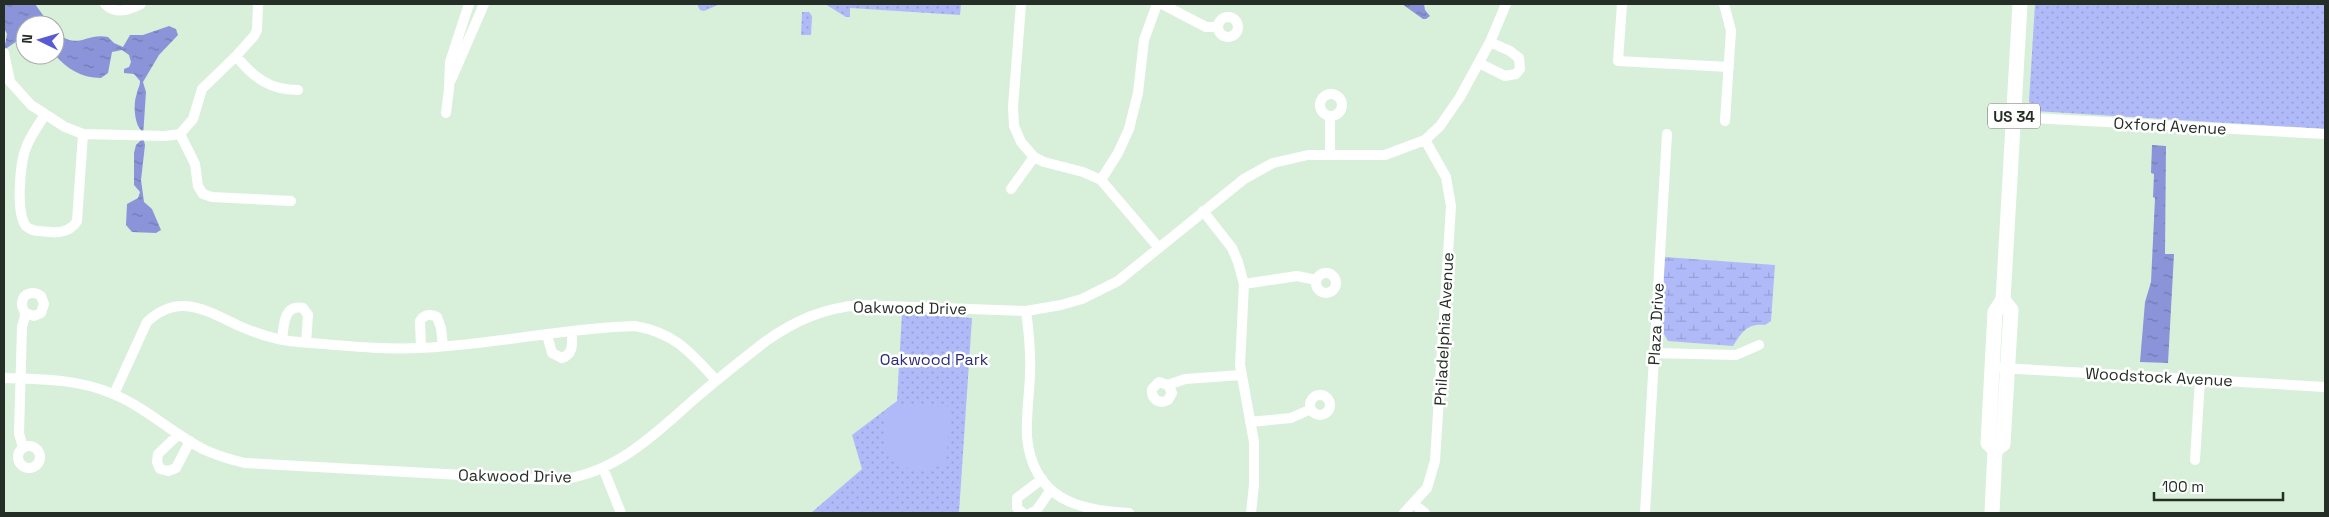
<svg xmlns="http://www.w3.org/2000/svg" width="2329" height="517" viewBox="0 0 2329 517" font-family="'Space Grotesk',sans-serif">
<defs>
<pattern id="green-dots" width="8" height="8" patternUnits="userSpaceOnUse" patternTransform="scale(1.25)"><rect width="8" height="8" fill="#b0baf9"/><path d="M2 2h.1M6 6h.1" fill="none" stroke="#97a0d5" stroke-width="1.8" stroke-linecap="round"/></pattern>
<pattern id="wetland-marsh" width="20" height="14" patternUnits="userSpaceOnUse" patternTransform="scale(1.25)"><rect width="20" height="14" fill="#b0baf9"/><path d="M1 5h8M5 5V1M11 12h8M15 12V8" fill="none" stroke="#97a0d5"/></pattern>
<pattern id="water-ripples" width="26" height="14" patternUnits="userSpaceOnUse" patternTransform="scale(1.25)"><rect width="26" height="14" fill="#8b94d9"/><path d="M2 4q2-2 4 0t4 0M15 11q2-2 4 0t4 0" fill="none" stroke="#7179b0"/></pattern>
</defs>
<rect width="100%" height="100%" fill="#d8f0d9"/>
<path fill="url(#green-dots)" d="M697 4H720L704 11 700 10Z
M825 4H961L960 15 850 8V17H846Z
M2035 4H2325V129L2035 111 2032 109 2029 101Z
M802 12H809L812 16 811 35H801Z
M902 313 972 318 959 513H811L862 469 852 435 897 401Z"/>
<path fill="url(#wetland-marsh)" d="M1665 257 1775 265 1771 321 1765 325C1747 323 1742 332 1733 346L1668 341 1661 329Z"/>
<path fill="#b0baf9" d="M891 405 951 407 946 463C899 485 869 450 891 405Z"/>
<path fill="url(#water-ripples)" d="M4 4H35L50 25H25V40L17 41 4 50 7 34 4 28Z
M1402 4H1424L1425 10 1430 16 1426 19H1423Z
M169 26 176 29 178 35 159 55 143 82 146 92 143 137 145 145 141 180 144 202 152 209 161 230 156 233 132 232 126 225 127 204 138 198 140 192 134 185V153L136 145 141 140V130C134 123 133 103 137 93 138 88 140 86 140 81L134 74 124 73V69L129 67 131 62 129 55 122 50 112 52 108 73 101 78C82 78 67 69 55 55V31C78 52 85 32 108 37L114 43 123 47 130 35H143Z
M2152 145 2166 146 2165 254H2174L2168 363 2140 362 2145 302 2151 282 2155 198 2153 197 2154 174 2151 173Z"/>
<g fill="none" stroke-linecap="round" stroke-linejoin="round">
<path stroke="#fff" stroke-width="10" d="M105 4C115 15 129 10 141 4
M1021 4 1013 107 1014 126 1021 142 1034 157 1044 162 1083 172 1101 180 1159 248
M1162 4 1206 27H1218
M1622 4 1618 61 1729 67
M1724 4 1731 31 1725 121
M1218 27a10 10 0 1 1 20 0a10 10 0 1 1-20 0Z
M4 53 10 81
M236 56C254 78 270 90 298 90
M1479 63 1505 76 1516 74 1520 69 1519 58 1510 51 1490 42
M4 75 31 105 65 127 83 134 165 136 180 134 193 119 202 89 236 56 254 36 257 30 258 4
M451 80 484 4
M1320 105a11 11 0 1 1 22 0a11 11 0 1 1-22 0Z
M446 113 449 89 450 62 469 4
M45 114C39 125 30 136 26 148 20 162 15 217 27 227 33 232 42 231 50 232 60 233 71 231 77 221L83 134
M1330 117V154
M2014 117 2325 134
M180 134 195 164 198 186 203 194 212 197 291 201
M1101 180 1118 153 1129 129 1138 93 1144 40 1157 4
M1011 189 1034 157
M1203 211 1232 248 1238 262 1244 284 1240 365 1254 442V485L1251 513
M1316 283a10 10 0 1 1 20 0a10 10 0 1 1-20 0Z
M1244 284 1297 276 1316 280
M1026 311C1029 332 1031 354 1030 376 1029 396 1026 417 1027 437 1033 498 1077 511 1129 513
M547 335 552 353 562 358C574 354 572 343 572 333
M282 340C284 326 283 304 303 308L308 315 306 343
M421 348 420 321C424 314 431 314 437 317L441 328 443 346
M1654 353 1736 355 1759 345
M2002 368 2325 387
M4 378C41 379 79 379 113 394 147 408 173 434 205 450 218 456 232 460 245 463L553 480C614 477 655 433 698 396 720 377 743 359 766 341 796 320 824 308 860 305L1026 311 1061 305 1082 299 1118 281 1244 179 1273 163 1308 155H1385L1425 140 1440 126 1460 97 1490 42 1506 4
M1168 385 1172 393 1168 400C1159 405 1151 399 1152 389L1159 382 1168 385 1185 379 1241 375
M114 394 147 322C180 290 210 313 244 328 261 335 280 341 299 342 339 345 380 350 420 348 492 345 563 328 635 326 675 333 690 352 716 380
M1310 405a10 10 0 1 1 20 0a10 10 0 1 1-20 0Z
M1250 422 1291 418 1311 409
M179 434 158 454 157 462 160 469 168 471 176 468 190 441
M18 457a11 11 0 1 1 22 0a11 11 0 1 1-22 0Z
M23 448 19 433 22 327C23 323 25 318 25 314 25 311 21 307 22 303 23 292 34 291 41 296L44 304 41 313 34 316 25 313
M2195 460 2200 380
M603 468 621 513
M1414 504 1425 513
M1023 513 1017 508V498L1042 479
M1031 513 1036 511 1050 491
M1404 513 1427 488 1435 461 1451 206 1446 177 1425 140
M1645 513 1667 134"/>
<path stroke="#fff" stroke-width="15" d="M1995 450 2003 444 2011 310 2003 300
M1992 513 1995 450 1988 443 1995 312 2003 300 2020 4"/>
</g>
<g text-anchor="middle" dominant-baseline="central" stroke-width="5" stroke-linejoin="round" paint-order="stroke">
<rect fill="#fff" stroke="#666d67" stroke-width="1" x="1988" y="103.5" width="52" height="25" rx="4"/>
<g font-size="15" font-weight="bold" fill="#252e26">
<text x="2014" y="116">US 34</text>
</g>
<g font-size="16" fill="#252e26" stroke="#fff">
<text transform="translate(2170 126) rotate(3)">Oxford Avenue</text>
<text transform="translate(910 308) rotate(1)">Oakwood Drive</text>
<text transform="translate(1656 324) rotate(-87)">Plaza Drive</text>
<text transform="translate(1444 329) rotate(-87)">Philadelphia Avenue</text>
<text transform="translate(2159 377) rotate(3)">Woodstock Avenue</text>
<text transform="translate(515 476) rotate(1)">Oakwood Drive</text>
</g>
<g font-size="16" fill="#2c2b7b" stroke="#fff">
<text x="934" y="359">Oakwood Park</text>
</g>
</g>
<rect width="2329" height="517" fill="none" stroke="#252e26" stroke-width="10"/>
<g transform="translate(40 40) rotate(275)"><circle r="24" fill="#ffffff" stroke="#a8aba8"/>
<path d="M0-4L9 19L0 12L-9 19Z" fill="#595bd3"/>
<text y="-8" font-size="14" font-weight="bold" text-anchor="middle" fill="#252e26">N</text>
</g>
<path d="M2154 492v8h129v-8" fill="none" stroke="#252e26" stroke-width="2.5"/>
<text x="2162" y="492" font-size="15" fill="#252e26" stroke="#ffffff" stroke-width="4" paint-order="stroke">100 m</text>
</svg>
